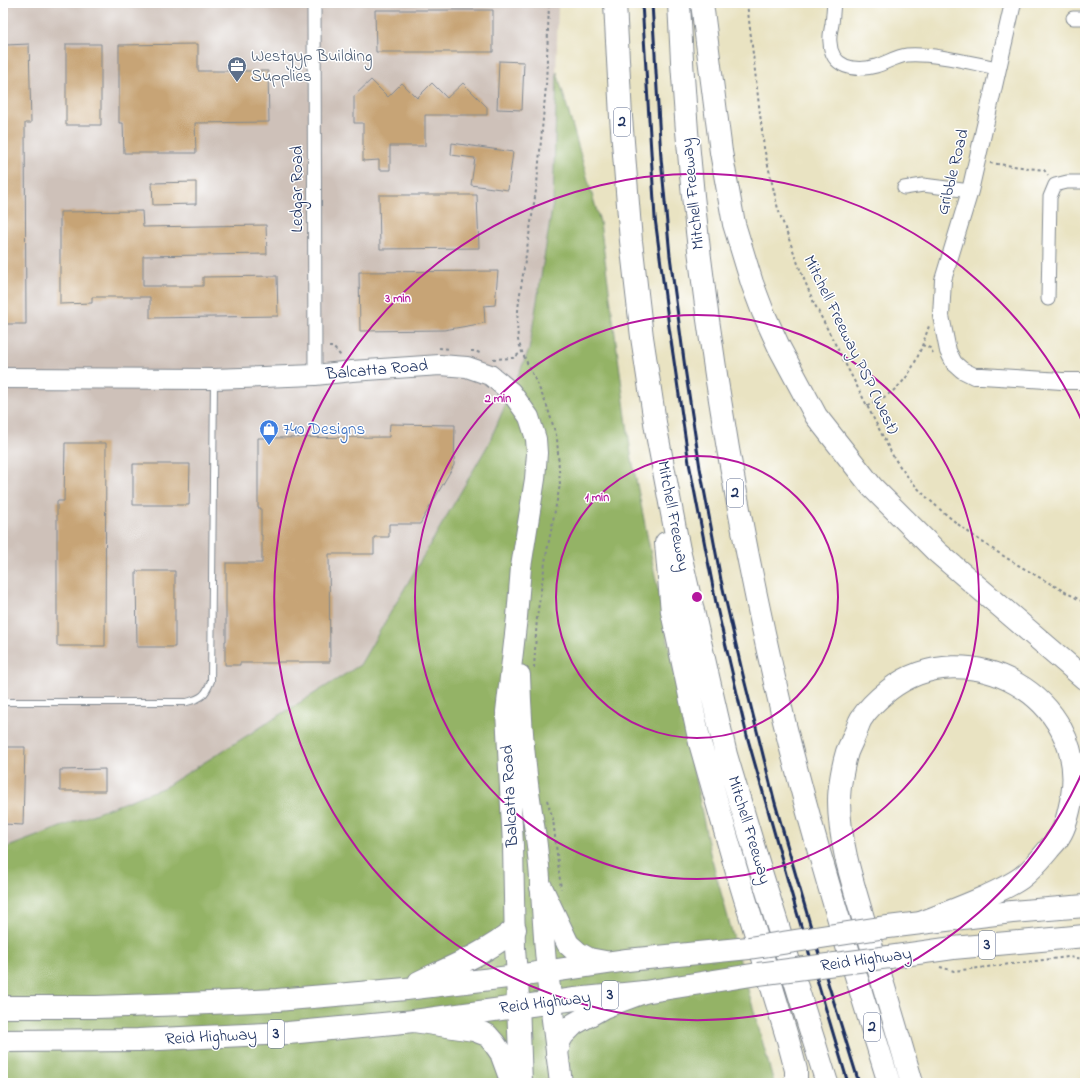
<svg xmlns="http://www.w3.org/2000/svg" width="1088" height="1086" viewBox="0 0 1088 1086" font-family="'Indie Flower',sans-serif">
<rect width="100%" height="100%" fill="#fff"/>
<filter id="ink" filterUnits="userSpaceOnUse"><feTurbulence type="fractalNoise" baseFrequency=".025" numOctaves="2"/><feDisplacementMap in="SourceGraphic" scale="8" xChannelSelector="R" yChannelSelector="G"/><feConvolveMatrix kernelMatrix="1 2 1 2 8 2 1 2 1" color-interpolation-filters="sRGB"/></filter>
<filter id="wash" filterUnits="userSpaceOnUse"><feTurbulence type="fractalNoise" baseFrequency=".012" numOctaves="4" result="noise"/><feDisplacementMap in="SourceGraphic" scale="16" xChannelSelector="R" yChannelSelector="G"/><feGaussianBlur stdDeviation="0.9" result="paint"/><feColorMatrix in="noise" values="0 0 0 0 0 0 0 0 0 0 0 0 0 0 0 0 0 1.4 0 .05"/><feComposite in="paint" operator="in"/></filter>
<g filter="url(#wash)">
<rect width="100%" height="100%" fill="#e9e3c2"/>
<path fill="#cec1b9" d="M3 3H558L553 203 529 350 488 445 361 665 165 787 3 849Z"/>
<path fill="#94b366" stroke="#587162" d="M557 72 600 222 631 454 710 853 774 1083H3V849L165 787 360 665 488 445 529 350 553 203Z"/>
<g id="blocks">
<path fill="#c7a476" d="M375 10H493V52H376Z
M29 44 31 123H25L26 324H3V82H7L6 45Z
M66 44H101V125H66Z
M198 44V71H268L269 122 195 123 196 153H124L123 123H119V45Z
M499 61 524 62 522 110 497 109Z
M371 80 388 97 402 83 417 98 432 83 447 98 463 83 487 107V115H425V146H390V170H379V160L363 161V123H354V96Z
M452 143 513 152 508 190 471 185 475 158 451 155Z
M196 182V204L153 205 152 183Z
M379 195H477L479 248 380 249Z
M142 211 143 227 266 225 267 254 143 256V286H203V277L277 276 278 316 150 318V297H92V303L60 304V212Z
M498 271 495 305 484 306 485 323 444 330 360 331 359 272Z
M390 424 455 425 454 465 420 524H389V537H374V554H329L330 662H278V663H240V665H225V641H226V563H262V535H261V508H258V438L389 437Z
M65 443H106L105 646H57V501H64Z
M133 464H190L189 505H133Z
M136 571H175V647H137Z
M6 747H25L23 825 3 824V756H5Z
M105 769V791H60V770Z"/>
</g>
</g>
<g filter="url(#ink)">
<use href="#blocks" fill-opacity="0" stroke="#828990" stroke-width="1"/>
<g fill="none" stroke-linecap="round" stroke-linejoin="round">
<g stroke="#828990" stroke-width="8">
<path id="service" d="M3 702H187C202 698 205 696 211 681L214 381"/>
</g>
<g stroke="#828990" stroke-width="15">
<path id="minor" d="M314 3 315 375
M834 3C833 10 833 17 832 24 831 30 829 36 830 42 831 68 855 72 876 66 886 63 897 56 907 55 934 53 971 63 998 68
M1073 18H1085
M904 188 923 185 970 191
M1048 299 1050 197 1055 185 1067 182H1085"/>
</g>
<g stroke="#828990" stroke-width="18">
<path id="tertiary" d="M1013 3 970 191 943 280 941 316 948 351 954 363 962 370 974 376H982L1062 381H1085"/>
</g>
<g stroke="#828990" stroke-width="22">
<path id="primary" d="M3 378 214 379 315 375 352 371 440 365 467 367 490 375 511 392 529 417 536 439 537 453 535 479 521 567 517 617 506 712 513 845 515 948 517 976
M520 675C521 709 523 742 527 775 529 796 533 817 536 838 542 883 542 927 547 972"/>
</g>
<g stroke="#828990" stroke-width="24">
<path id="trunk" d="M541 887 568 944 578 953 589 959 605 962
M880 928 1012 912 1085 906
M889 957 953 948 1085 936
M419 982C451 967 489 952 515 929
M3 1007H96L187 1004 277 1000 406 989 517 976 627 960 749 948
M3 1041 138 1040 288 1033 414 1021 575 999 644 992 758 974"/>
</g>
<g stroke="#828990" stroke-width="24">
<path id="motorway" d="M615 3 621 117 631 241 642 337 656 429 679 550 726 755 761 872 827 1083
M679 3C689 245 728 485 784 721 814 843 852 963 889 1083
M702 3 721 152 734 224 752 283 763 312 779 347 816 416 872 487 937 552 1085 679
M666 543 672 612 700 743 736 869 788 1040 796 1070V1083
M547 972 561 1083
M517 976 521 1083
M414 1021 474 1030 487 1035 494 1043 501 1053 512 1083
M557 1055 559 1042 563 1035 574 1024 604 1007 644 992
M912 1083C897 1031 882 980 866 928 854 887 839 844 839 801 839 787 843 765 847 752 849 747 852 741 854 736 857 730 858 724 861 719 868 708 879 698 889 690 967 630 1088 697 1072 796 1070 807 1066 826 1060 835 1058 840 1052 845 1049 849 1040 860 1032 870 1021 878 1010 886 997 891 985 897 965 906 944 914 923 922"/>
</g>
<path stroke="#828990" stroke-width="2" stroke-dasharray="3 3" stroke-linecap="butt" d="M747 3 764 148 778 209 801 272 814 303 893 456C908 480 926 498 948 516 991 552 1037 576 1085 603
M990 163 1044 170 1048 175
M949 200 948 205 949 211
M922 345 930 348 933 353
M329 347H333L341 356
M439 348 451 349
M471 351H475L482 354
M493 359 513 358 522 352
M867 406C876 401 886 397 894 390 913 375 921 349 929 326
M534 668 537 617 546 556 560 485 557 438 547 406 540 390 522 352 518 340 517 322 519 300 537 184 546 86 549 3
M547 800 553 819 561 889
M940 967 954 971 1068 957 1085 959"/>
<use href="#service" stroke="#fff" stroke-width="6"/>
<use href="#minor" stroke="#fff" stroke-width="13"/>
<use href="#tertiary" stroke="#fff" stroke-width="16"/>
<use href="#primary" stroke="#fff" stroke-width="20"/>
<use href="#trunk" stroke="#fff" stroke-width="22"/>
<use href="#motorway" stroke="#fff" stroke-width="22"/>
<path stroke="#1b2f5e" stroke-width="3" d="M642 3 655 218 669 327 689 463 717 608 747 736 766 803 795 906 848 1083
M652 3 661 158 670 256 685 368 700 468 721 580 743 675 775 803 814 938 859 1083"/>
<g stroke="#828990" stroke-width="24" stroke-linecap="butt">
<path id="trunk-bridge" d="M749 948 880 928
M758 974 889 957"/>
</g>
<use href="#trunk-bridge" stroke="#fff" stroke-width="22"/>
</g>
</g>
<g fill="none" stroke="#b5179e" stroke-width="2">
<circle cx="697" cy="597" r="141"/>
<circle cx="697" cy="597" r="282"/>
<path d="M1085 766A423 423 0 1 1 1085 428"/>
</g>
<defs>
<g id="office-pin" transform="scale(1)"><path d="M0 17L-7.5 6A9.5 9.5 0 1 1 7.5 6Z" fill="#5c6f8a" stroke="#fff"/><path d="M-6-3h4V-5.5h4V-3h4V5H-6ZM-1-4.5V-3h2v-1.5ZM-6 0V1H6V0Z" fill="#fff"/></g>
<g id="shop-pin" transform="scale(1)"><path d="M0 17L-7.5 6A9.5 9.5 0 1 1 7.5 6Z" fill="#3f7fe0" stroke="#fff"/><path d="M-5-2.5h2.3a2.7 3.5 0 0 1 5.4 0H5L5.5 6h-11ZM-1.5-2.5h3a1.5 2.3 0 0 0-3 0Z" fill="#fff"/></g>
</defs>
<g fill-rule="evenodd">
<use href="#office-pin" x="237" y="66"/>
<use href="#shop-pin" x="269" y="429"/>
</g>
<g text-anchor="middle" dominant-baseline="central" stroke-width="3" stroke-linejoin="round" paint-order="stroke">
<g fill="#fff" stroke="#5f6d8e" stroke-width="1">
<rect x="614" y="108" width="16" height="28" rx="3"/>
<rect x="727" y="479" width="16" height="28" rx="3"/>
<rect x="979" y="931" width="16" height="28" rx="3"/>
<rect x="602" y="981" width="16" height="28" rx="3"/>
<rect x="864" y="1013" width="16" height="28" rx="3"/>
<rect x="268" y="1020" width="16" height="28" rx="3"/>
</g>
<g font-size="16" font-weight="bold" fill="#1b2f5e">
<text x="622" y="122">2</text>
<text x="735" y="493">2</text>
<text x="987" y="945">3</text>
<text x="610" y="995">3</text>
<text x="872" y="1027">2</text>
<text x="276" y="1034">3</text>
</g>
<g font-size="17" fill="#4e5e75" stroke="#fff" text-anchor="start">
<text x="251" y="56">Westgyp Building<tspan x="251" dy="20">Supplies</tspan></text>
</g>
<g font-size="17" fill="#1b2f5e" stroke="#fff">
<text transform="translate(953 172) rotate(-76)">Gribble Road</text>
<text transform="translate(297 189) rotate(-90)">Ledgar Road</text>
<text transform="translate(693 194) rotate(-96)">Mitchell Freeway</text>
<text transform="translate(851 345) rotate(64)">Mitchell Freeway PSP (West)</text>
<text transform="translate(377 370) rotate(-5)">Balcatta Road</text>
<text transform="translate(673 516) rotate(79)">Mitchell Freeway</text>
<text transform="translate(510 796) rotate(-93)">Balcatta Road</text>
<text transform="translate(749 830) rotate(73)">Mitchell Freeway</text>
<text transform="translate(866 960) rotate(-8)">Reid Highway</text>
<text transform="translate(545 1003) rotate(-7)">Reid Highway</text>
<text transform="translate(211 1037) rotate(-3)">Reid Highway</text>
</g>
<g font-size="17" fill="#366cbe" stroke="#fff" text-anchor="start">
<text x="283" y="429">740 Designs</text>
</g>
</g>
<circle cx="697" cy="597" r="6" fill="#b5179e" stroke="#fff" stroke-width="2"/>
<g font-size="12" text-anchor="middle" font-weight="bold" fill="#b5179e" stroke="#fff" stroke-width="3" stroke-linejoin="round" paint-order="stroke">
<text x="398" y="302">3 min</text>
<text x="498" y="402">2 min</text>
<text x="597" y="501">1 min</text>
</g>
<rect width="1088" height="1086" fill="none" stroke="#fff" stroke-width="16"/>
</svg>
